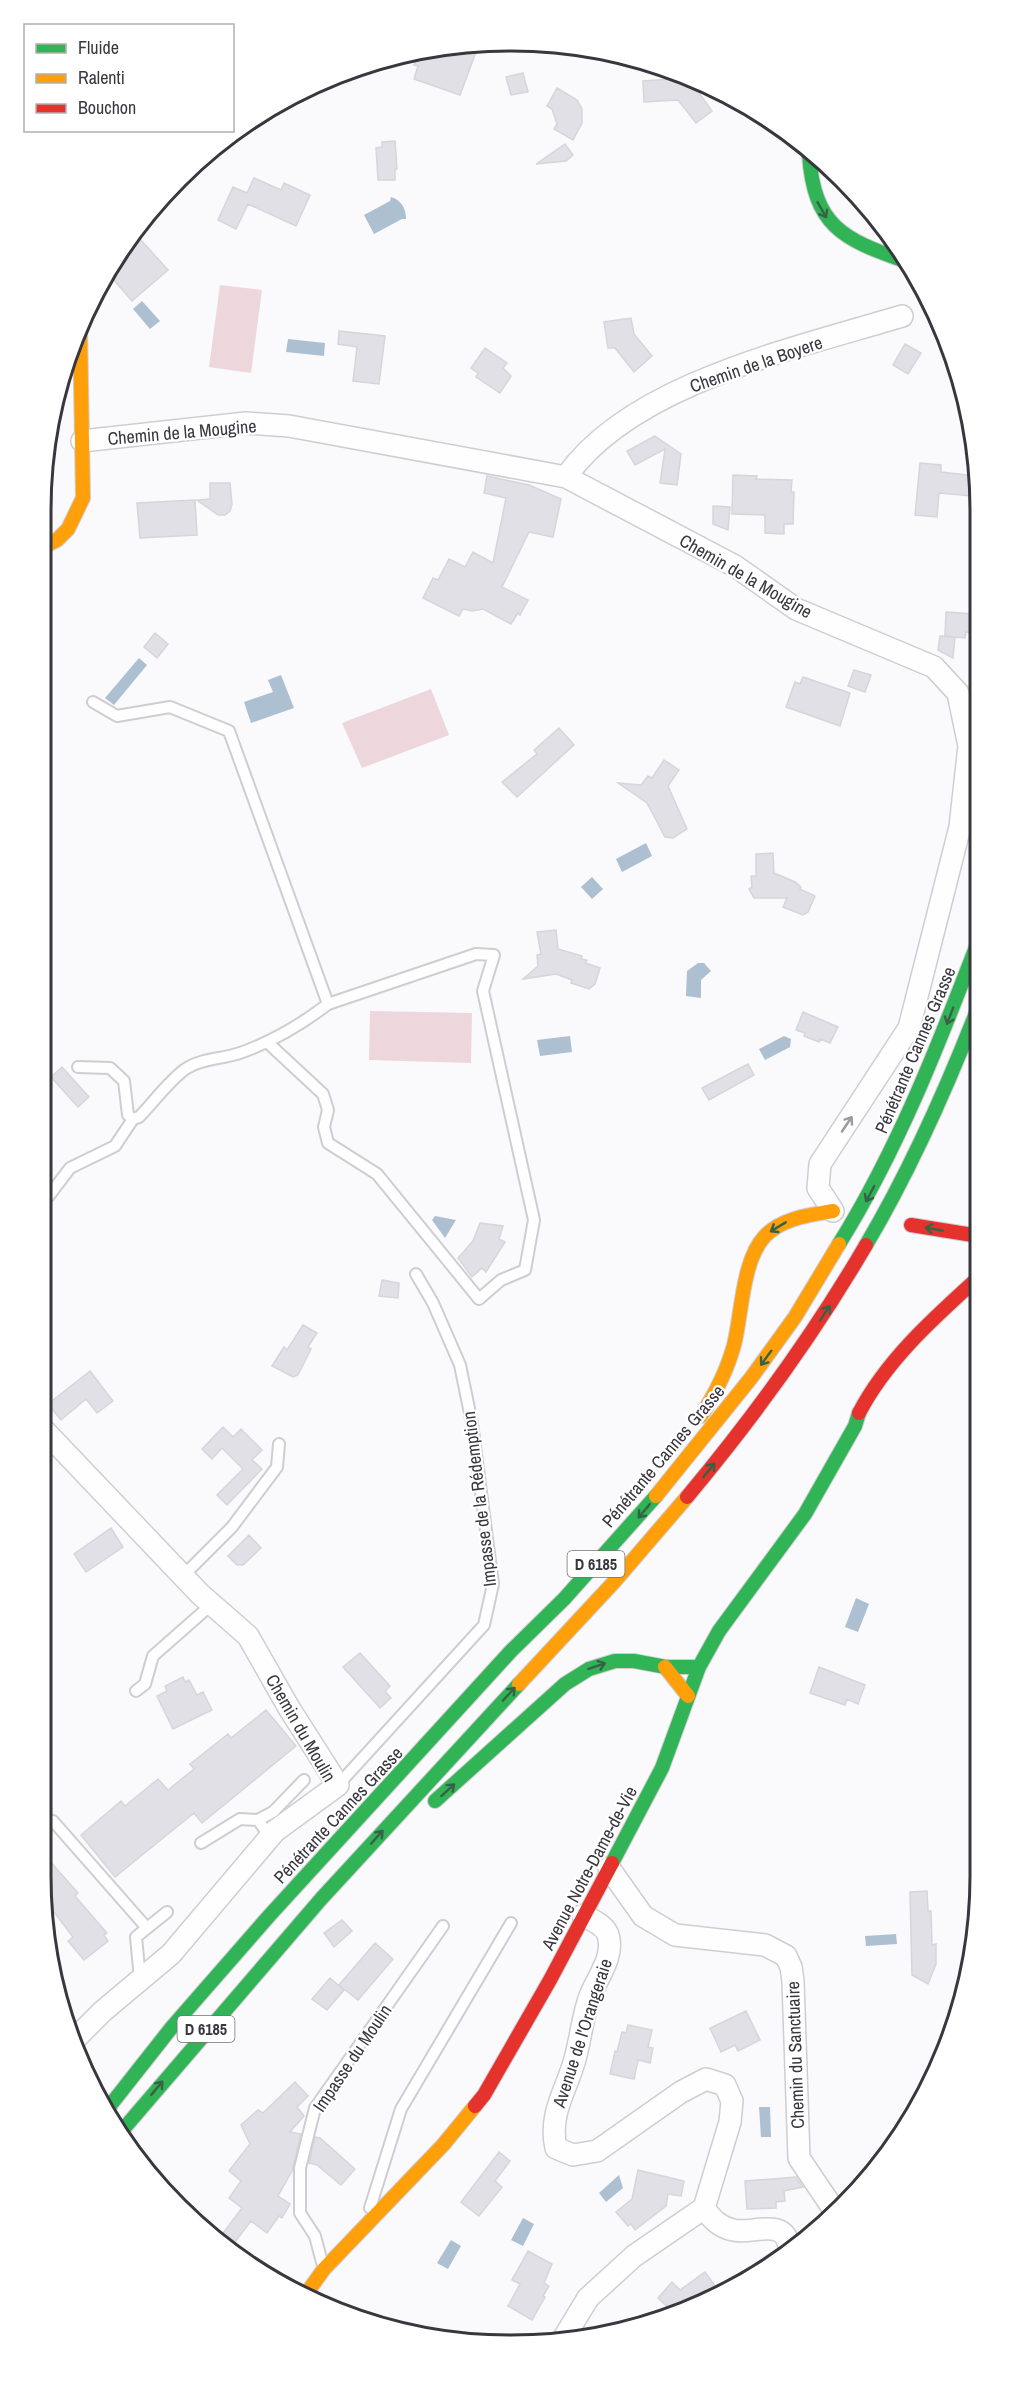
<svg xmlns="http://www.w3.org/2000/svg" width="1021" height="2386" viewBox="0 0 1021 2386" font-family="'Archivo Narrow',sans-serif">
<rect width="100%" height="100%" fill="#faf9fb"/>
<path fill="#edd7dd" d="M220 285 262 290 251 373 209 367Z
M431 689 449 735 362 768 342 723Z
M370 1011 472 1013 471 1063 369 1060Z"/>
<path fill="#adc0d2" d="M391 197C401 200 406 208 406 219H402L374 234 364 215 390 201Z
M142 301 160 321 150 329 133 309Z
M288 339 325 343 324 356 286 352Z
M139 658 147 665 114 705 105 698Z
M281 675 294 708 251 723 244 702 273 692 268 680Z
M646 843 652 856 622 872 616 859Z
M592 877 603 889 592 899 581 887Z
M698 963H704L711 971 701 980V998L686 996 687 971Z
M570 1036 572 1052 540 1056 537 1040Z
M784 1036 791 1039 790 1047 765 1060 759 1049Z
M435 1216 456 1220 445 1238 432 1220Z
M856 1598 869 1604 858 1632 845 1627Z
M896 1934 897 1944 866 1946 865 1936Z
M759 2107H770L771 2137H761Z
M619 2175 623 2188 606 2202 599 2193Z
M523 2218 534 2224 523 2246 511 2240Z
M451 2240 461 2246 448 2269 437 2263Z"/>
<path fill="#e0e0e6" stroke="#d5d6db" stroke-width="1.5" d="M457 46 476 52 460 95 414 79 418 66 414 65 418 52Z
M523 73 528 92 511 95 506 77Z
M676 73 689 79 712 111 696 123 678 100 644 102 643 81 672 79Z
M557 88 577 100 582 109V123L573 140 554 129 557 124 552 109 547 106Z
M395 141 397 169H395V180H378L376 148 382 147V142Z
M565 144 573 155 566 161 536 164Z
M254 178 281 190 284 183 310 195 296 226 248 204 236 229 218 220 233 187 247 193Z
M140 239 168 270 132 301 106 271 123 248 130 249Z
M631 318 634 334 652 356 634 372 615 348H608L604 322Z
M339 331 385 336 379 384 353 381 357 347 338 344Z
M905 344 921 353 908 374 893 365Z
M485 348 507 363 503 368 511 376 500 393 476 377 478 373 471 368Z
M655 436 681 454 677 485 660 483 665 449 635 465 627 451Z
M920 463 941 465V472L975 476 972 496 939 493 937 517 915 515Z
M733 475 757 476 756 479 792 480 791 492H794L793 524H784V534L765 533V515L732 514Z
M487 476 529 485 561 499 553 537 529 532 502 587 528 600 520 615 518 613 511 624 483 609 472 611 463 609 459 616 423 598 433 578 438 580 449 559 465 567 473 552 493 563 506 498 484 493Z
M210 483H230L232 504 230 511 225 515H218L197 500 210 499Z
M195 500 197 535 140 538 137 503Z
M713 506 730 507 728 530 713 524Z
M946 612 975 614 974 633 966 632 965 638 945 636Z
M155 633 168 644 157 658 144 647Z
M940 636 955 637 953 658 938 650Z
M854 670 871 675 865 692 848 686Z
M803 677 850 693 840 726 786 707 795 682 800 684Z
M559 728 574 745 517 797 502 782 537 754 534 750Z
M664 760 679 770 668 786 687 829 673 838 665 837 647 803 618 783 641 785 648 776 652 778Z
M773 853 774 873 795 882 801 887 800 889 815 896 808 912 803 915 783 907 787 898H754L749 889 752 887 751 876H756V854Z
M556 930 558 949 582 956 581 959 587 960 586 963 600 968 595 984 589 989 571 983 572 980 556 974 523 979 538 966 537 955 541 954 537 932Z
M803 1012 838 1027 830 1043 820 1039 819 1042 804 1036 805 1033 796 1030Z
M748 1064 754 1075 709 1100 702 1088Z
M62 1067 89 1097 78 1107 51 1077Z
M480 1223 503 1226 499 1239 505 1242 486 1272 482 1268 472 1277 458 1258 473 1241Z
M382 1280 399 1283 398 1298 379 1296Z
M303 1325 317 1333 308 1347 311 1349 298 1375 293 1377 272 1366 284 1347 287 1350Z
M90 1371 113 1401 97 1413 86 1399 61 1420 48 1404Z
M223 1427 233 1437 241 1429 262 1450 252 1460 262 1469 227 1505 217 1495 243 1469 222 1448 212 1459 202 1449Z
M111 1528 123 1547 86 1572 74 1554Z
M249 1535 261 1548 243 1565H237L228 1556Z
M360 1653 390 1686 385 1691 391 1698 380 1708 343 1667Z
M819 1667 865 1685 858 1704 847 1699 845 1705 810 1693Z
M183 1677 185 1682 189 1680 197 1695 203 1692 212 1710 173 1729 157 1696 167 1691 165 1686Z
M266 1710 296 1746 202 1823 194 1813 115 1877 81 1835 121 1801 125 1806 158 1779 168 1790 194 1769 190 1764 228 1734 231 1738Z
M40 1850 78 1893 75 1896 107 1933 104 1935 108 1941 84 1960 68 1941 73 1937 54 1912 47 1917 40 1875Z
M927 1891 928 1911H931L932 1945 936 1944V1964L928 1984 912 1975 910 1892Z
M342 1920 352 1931 334 1947 324 1933Z
M375 1943 393 1959 358 2000 339 1985Z
M330 1978 344 1990 327 2010 312 1999Z
M746 2011 760 2040 738 2051 735 2045 721 2052 710 2028Z
M628 2025 652 2030 648 2047 653 2048 650 2063 638 2060 634 2079 610 2074 615 2051 617 2052 622 2032 626 2033Z
M295 2082 308 2096 297 2107 304 2116 290 2132 301 2134 292 2171 278 2196 290 2204 282 2218 279 2216 267 2233 251 2221 232 2246 220 2237 242 2208 229 2198 241 2181 229 2171 250 2144 241 2125 258 2110 263 2113Z
M315 2137 320 2138 355 2169 341 2185 317 2165 309 2163Z
M499 2152 510 2161 495 2181 502 2187 479 2216 461 2202Z
M638 2170 684 2181 681 2196 668 2194 666 2206 635 2230 631 2224 628 2226 616 2212 632 2199Z
M796 2177 803 2187 784 2191 785 2201 776 2202V2208L747 2209 745 2181Z
M528 2251 552 2264 544 2283 549 2286 543 2296 545 2297 532 2320 508 2306 520 2284 512 2280Z
M705 2272 718 2290 698 2304 675 2314 658 2298 672 2282 680 2290Z"/>
<g fill="none" stroke-linecap="round" stroke-linejoin="round">
<g stroke="#cfcdd2" stroke-width="14">
<path id="lane" d="M93 702 117 716 170 707 229 731 328 1004 476 954 494 955 483 991 534 1220 525 1270 501 1280 479 1299 377 1174 328 1143 324 1127 328 1110 323 1094 267 1042
M78 1067 110 1068 124 1081 128 1115 133 1119 139 1117C153 1103 171 1078 187 1068 203 1058 223 1059 240 1053 271 1042 302 1024 328 1004
M41 1197H48L70 1168 115 1146 133 1119
M183 1576 232 1527 277 1467 279 1444
M136 1691 145 1684 153 1656 212 1604
M338 1785 484 1625 493 1584 472 1423 460 1365 433 1303 416 1274
M258 1820 273 1812 304 1780
M53 1821 147 1928
M201 1843 240 1819 258 1820 270 1837
M140 1979 136 1937 167 1912
M370 2208 401 2109 511 1923
M323 2266 315 2236 300 2213V2168L315 2108 443 1926"/>
</g>
<g stroke="#cfcdd2" stroke-width="24">
<path id="street" d="M82 441 246 423 289 426 566 477 735 566 796 609 934 667 958 693 969 746 960 827 909 1028 820 1164 818 1188 833 1211
M566 477C630 384 797 348 902 316
M41 1427 200 1594 248 1636 289 1708 338 1785 275 1831 171 1954 103 2011 72 2042
M609 1868 643 1916 675 1935 765 1945 786 1956 791 1967 793 1981 799 2158 834 2210
M704 2208C712 2219 719 2227 733 2230 751 2235 785 2216 789 2247
M562 2341 588 2298 634 2256 704 2208 730 2122 732 2101 725 2085 706 2079 681 2092 597 2151 573 2155 556 2148C548 2112 568 2089 576 2055 581 2036 583 2015 590 1996 597 1978 615 1956 608 1935 605 1925 592 1920 583 1915"/>
</g>
<g stroke="#cfcdd2" stroke-width="16">
<path id="fast" d="M809 154C814 226 842 239 905 261
M839 1244C898 1149 938 1046 978 942
M866 1245C911 1169 946 1090 978 1008
M435 1801 565 1684 589 1669 615 1661H634L666 1667H699
M612 1863 662 1768 699 1667 719 1631 805 1514 855 1426 859 1413
M105 2112 172 2027 269 1916 511 1651 564 1599 656 1496
M120 2133 321 1899 519 1684"/>
</g>
<g stroke="#cfcdd2" stroke-width="16">
<path id="slow" d="M41 548 57 540 68 529 83 498 80 327
M701 1416C715 1394 727 1371 734 1345 742 1314 742 1260 765 1236 782 1218 810 1215 833 1211
M656 1496 751 1378 795 1317 839 1244
M665 1667 688 1696
M519 1684 614 1582 687 1497
M306 2294 324 2269 443 2145 475 2106"/>
</g>
<g stroke="#cfcdd2" stroke-width="16">
<path id="jam" d="M911 1225 979 1236
M859 1413C887 1359 935 1317 979 1277
M687 1497C753 1418 814 1334 866 1245
M475 2106 484 2095 550 1980 612 1863"/>
</g>
<use href="#lane" stroke="#fefefe" stroke-width="10"/>
<use href="#street" stroke="#fefefe" stroke-width="21"/>
<use href="#fast" stroke="#30b455" stroke-width="14"/>
<use href="#slow" stroke="#ff9f0a" stroke-width="14"/>
<use href="#jam" stroke="#e5322d" stroke-width="14"/>
</g>
<defs><path id="oneway-shaft" d="M-6 0H5M1.5-3L5.5 0L1.5 3" fill="none" stroke-width="1.6" stroke-linecap="round" stroke-linejoin="round" transform="scale(1.5)"/></defs>
<g stroke="#366246">
<use href="#oneway-shaft" transform="translate(822 210) rotate(60)"/>
<use href="#oneway-shaft" transform="translate(950 1016) rotate(111)"/>
<use href="#oneway-shaft" transform="translate(870 1194) rotate(118)"/>
<use href="#oneway-shaft" transform="translate(778 1227) rotate(149)"/>
<use href="#oneway-shaft" transform="translate(934 1229) rotate(-170)"/>
<use href="#oneway-shaft" transform="translate(825 1313) rotate(-57)"/>
<use href="#oneway-shaft" transform="translate(766 1358) rotate(126)"/>
<use href="#oneway-shaft" transform="translate(709 1470) rotate(-51)"/>
<use href="#oneway-shaft" transform="translate(644 1511) rotate(130)"/>
<use href="#oneway-shaft" transform="translate(597 1666) rotate(-19)"/>
<use href="#oneway-shaft" transform="translate(509 1694) rotate(-47)"/>
<use href="#oneway-shaft" transform="translate(448 1790) rotate(-42)"/>
<use href="#oneway-shaft" transform="translate(377 1837) rotate(-48)"/>
<use href="#oneway-shaft" transform="translate(157 2088) rotate(-50)"/>
</g>
<use stroke="#9c9a9e" href="#oneway-shaft" transform="translate(847 1124) rotate(-56)"/>
<g text-anchor="middle" dominant-baseline="central" stroke-width="4.5" stroke-linejoin="round" paint-order="stroke">
<g fill="#fff" stroke="#747278" stroke-width="1.5">
<rect x="567.5" y="1551" width="57" height="26" rx="4.5"/>
<rect x="177.5" y="2016" width="57" height="26" rx="4.5"/>
</g>
<g font-size="16" font-weight="bold" fill="#39363e">
<text x="596" y="1564">D 6185</text>
<text x="206" y="2029">D 6185</text>
</g>
<g font-size="18" fill="#39363e" stroke="#fff">
<text transform="translate(756 364) rotate(-19)">Chemin de la Boyere</text>
<text transform="translate(182 432) rotate(-5)">Chemin de la Mougine</text>
<text transform="translate(746 576) rotate(30)">Chemin de la Mougine</text>
<text transform="translate(915 1050) rotate(-67)">Pénétrante Cannes Grasse</text>
<text transform="translate(663 1456) rotate(-50)">Pénétrante Cannes Grasse</text>
<text transform="translate(479 1499) rotate(-97)">Impasse de la Rédemption</text>
<text transform="translate(301 1728) rotate(60)">Chemin du Moulin</text>
<text transform="translate(338 1815) rotate(-47)">Pénétrante Cannes Grasse</text>
<text transform="translate(589 1868) rotate(-62)">Avenue Notre-Dame-de-Vie</text>
<text transform="translate(582 2033) rotate(-72)">Avenue de l'Orangeraie</text>
<text transform="translate(795 2055) rotate(-92)">Chemin du Sanctuaire</text>
<text transform="translate(352 2058) rotate(-56)">Impasse du Moulin</text>
</g>
</g>
<path d="M0 0H1021V2386H0ZM510 51H511A459 459 0 0 1 970 510V1876A459 459 0 0 1 511 2335H510A459 459 0 0 1 51 1876V510A459 459 0 0 1 510 51Z" fill="#fff" fill-rule="evenodd"/>
<path fill="none" stroke="#39363e" stroke-width="3" d="M510 51H511A459 459 0 0 1 970 510V1876A459 459 0 0 1 511 2335H510A459 459 0 0 1 51 1876V510A459 459 0 0 1 510 51Z"/>
<rect x="24" y="24" width="210" height="108" fill="#ffffff" stroke="#b0afb2" stroke-width="1.5"/>
<rect x="36" y="44" width="30" height="9" fill="#30b455" stroke="#b0afb2" stroke-width="1.5"/>
<text x="78" y="54" font-size="18" fill="#39363e">Fluide</text>
<rect x="36" y="74" width="30" height="9" fill="#ff9f0a" stroke="#b0afb2" stroke-width="1.5"/>
<text x="78" y="84" font-size="18" fill="#39363e">Ralenti</text>
<rect x="36" y="104" width="30" height="9" fill="#e5322d" stroke="#b0afb2" stroke-width="1.5"/>
<text x="78" y="114" font-size="18" fill="#39363e">Bouchon</text>
</svg>
